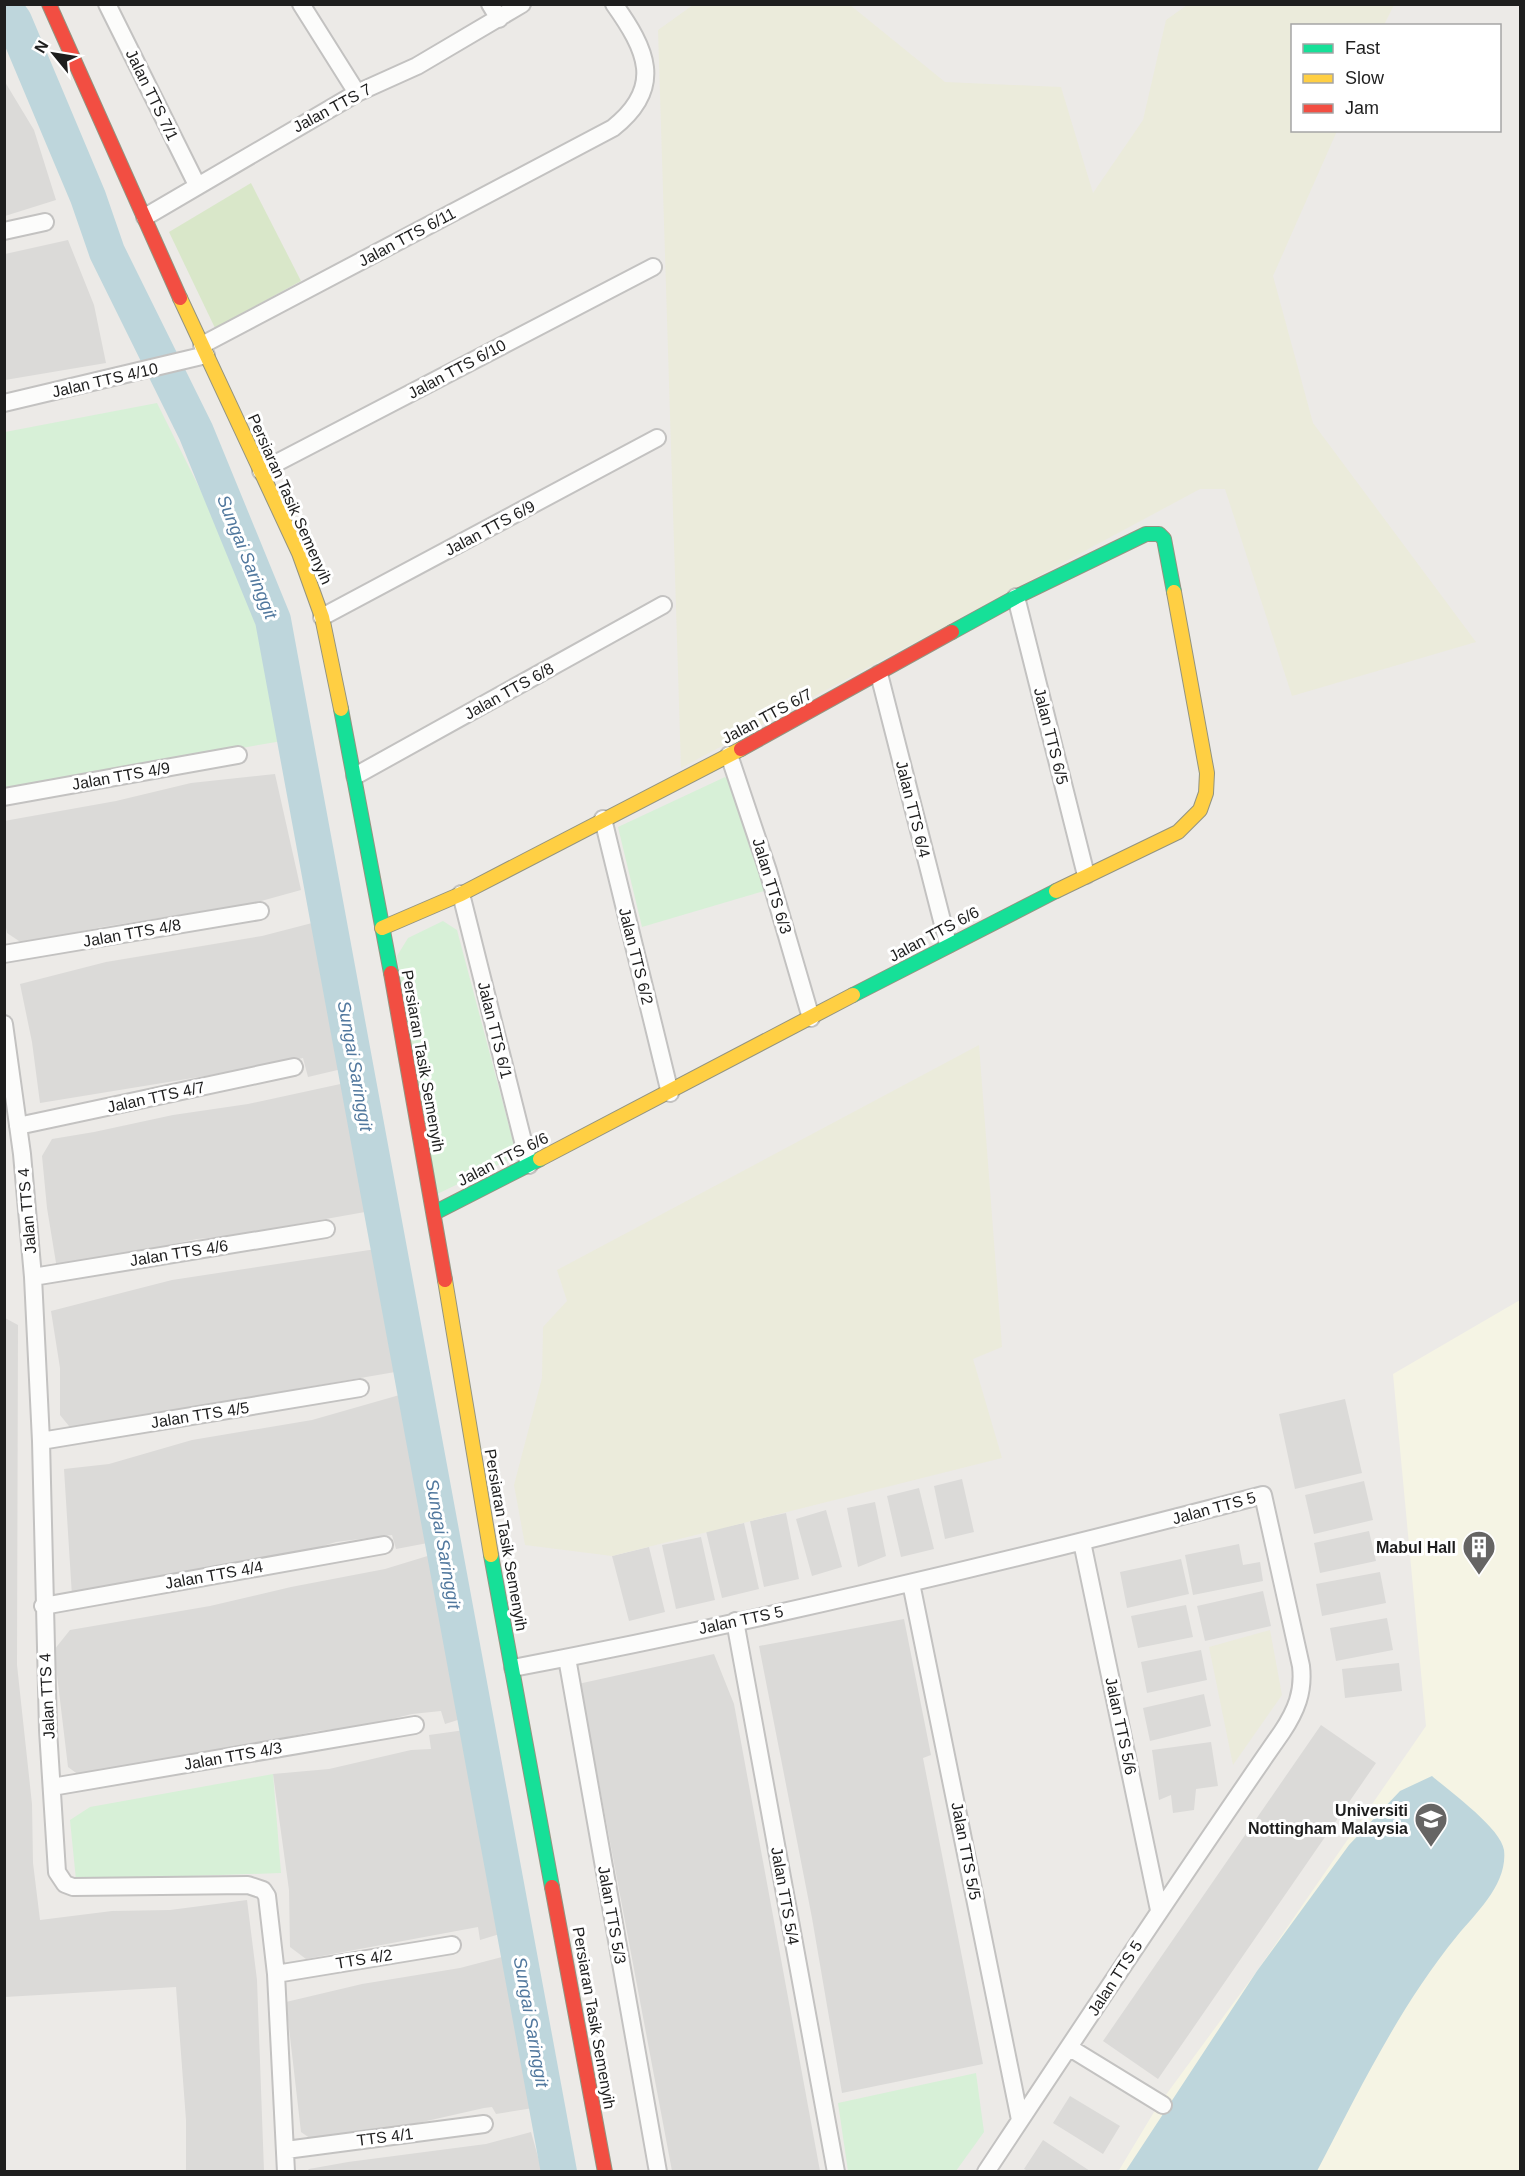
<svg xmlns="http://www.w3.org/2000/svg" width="1525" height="2176" viewBox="0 0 1525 2176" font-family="Arial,sans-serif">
<rect width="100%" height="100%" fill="#eceae7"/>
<path fill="#dbdad8" d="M5 82 34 130 56 200 5 216Z
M68 240 94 305 106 363 5 380V254Z
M275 774 301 890 254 903 102 927 58 936 28 947 7 933 4 917V821L116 801 191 783Z
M316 922 346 1068 308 1077 303 1058 248 1069 40 1103 32 1042 20 984 106 962 262 936Z
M345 1083 365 1212 230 1236 197 1239 57 1269 47 1208 42 1156 52 1139 94 1132 173 1115 248 1104Z
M376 1249 401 1371 191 1407 73 1431 60 1415V1368L51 1311 172 1280Z
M5 1318 18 1325 17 1665 32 1804 33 1863 40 1920 112 1911 170 1910 247 1900 257 1980 264 2171H186V2120L176 1987 5 1997Z
M403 1394 433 1542 396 1549 392 1535 336 1542 297 1554 72 1596 64 1469 109 1464 192 1440 312 1420Z
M1345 1399 1362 1473 1295 1489 1279 1414Z
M962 1479 974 1532 945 1539 934 1486Z
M1364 1481 1373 1520 1314 1534 1305 1495Z
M919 1488 934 1549 901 1557 887 1496Z
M875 1502 886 1556 858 1567 847 1508Z
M826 1510 842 1567 812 1576 796 1519Z
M786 1513 799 1579 764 1587 750 1521Z
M744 1523 759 1589 722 1598 706 1531Z
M1369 1531 1376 1561 1320 1573 1314 1543Z
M701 1537 715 1600 676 1609 662 1545Z
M1239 1544 1243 1565 1260 1562 1263 1581 1193 1595 1185 1555Z
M649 1547 665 1612 629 1621 612 1556Z
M434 1554 464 1718 445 1724 441 1711 412 1714 363 1726 317 1731 83 1778 68 1767 54 1650 70 1630 210 1606 291 1587 385 1569Z
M1181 1559 1189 1594 1127 1608 1120 1572Z
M1380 1572 1386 1603 1322 1616 1316 1584Z
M1263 1591 1271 1626 1205 1641 1197 1606Z
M1186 1605 1193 1637 1138 1648 1131 1616Z
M1387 1618 1393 1650 1336 1661 1330 1628Z
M904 1619 931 1755 923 1758 983 2064 842 2093 812 1918 759 1646Z
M1201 1650 1207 1680 1147 1693 1141 1662Z
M714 1654 734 1704 820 2171H672L598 1778 578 1684Z
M1399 1663 1402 1691 1345 1698 1342 1669Z
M1204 1694 1211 1726 1150 1741 1143 1708Z
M1321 1725 1376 1763 1158 2079 1103 2041Z
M465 1730 503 1933 480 1940 478 1927 306 1959 290 1947 289 1890 273 1774 329 1769 411 1750 431 1749 429 1735Z
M1211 1742 1218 1786 1196 1789 1194 1810 1173 1813 1171 1795 1159 1800 1152 1750Z
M502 1957 533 2108 496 2114 492 2107 484 2108 378 2132 314 2141 301 2132 286 2002 362 1984 460 1968Z
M1070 2096 1120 2126 1103 2154 1053 2123Z
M531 2132 542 2171H307L309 2169 348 2162 486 2144Z
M1043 2140 1090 2171H1028L1024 2169Z"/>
<path fill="#f5f4e4" d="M1520 1300V2171L1118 2172 1157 2107 1257 1971 1426 1726 1393 1374Z"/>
<path fill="#ebebdb" d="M693 5H850L945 82 1061 87 1093 193 1143 120 1166 20 1187 5H1394L1384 25 1292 26V130L1337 131 1273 276 1313 423 1476 642 1292 696 1225 489H1200L681 768 658 30Z
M979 1045 1002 1347 973 1359 1002 1458 612 1556 525 1545 514 1485 542 1378 543 1327 567 1301 557 1270Z
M1270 1630 1282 1695 1233 1765 1209 1647Z"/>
<path fill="#d9e7c9" d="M251 183 301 281 215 328 169 232Z"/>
<path fill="#d7f0d7" d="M157 403 255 599 282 741 5 789V432Z
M725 777 735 785 764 891 642 927 618 827Z
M443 921 457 930 517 1156 433 1196 397 956 408 938Z
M273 1774 281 1873 76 1880 70 1820 90 1807Z
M976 2073 984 2132 956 2171H848L838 2103Z"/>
<path fill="#bed6dc" d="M1432 1776C1449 1791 1501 1828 1504 1850 1508 1884 1476 1913 1457 1936 1399 2007 1359 2091 1317 2171L1125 2172 1257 1971 1349 1845 1400 1791Z"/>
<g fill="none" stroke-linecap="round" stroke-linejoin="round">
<path stroke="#bed6dc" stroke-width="36" d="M4 7 14 21 88 197 107 252 196 432 273 620 559 2172"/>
<g stroke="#c3c2c1" stroke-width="20">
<path id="street" d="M107 4 197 185
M301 4 357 93
M490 4 499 19
M145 217 357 93 417 66 522 4
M4 231 45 222
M202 345 613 128C665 87 646 49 614 4
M4 403 206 355
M261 471 653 267
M1016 597 1086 875
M322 617 657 438
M879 674 948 944
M729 755 768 871 811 1018
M355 776 663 605
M4 797 238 755
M603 819 670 1093
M461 894 529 1165
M4 954 260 911
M4 1024 22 1154 33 1277 41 1441 48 1730 57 1872 65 1884 73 1887 248 1885 263 1890 267 1896 276 1974 286 2172
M18 1126 294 1067
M33 1277 326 1229
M41 1441 360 1388
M1082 1542 1159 1910
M911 1583 1020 2120
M43 1606 384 1545
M735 1621 836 2172
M567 1658 658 2172
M513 1668C765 1620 1015 1560 1263 1495L1301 1666C1304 1692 1296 1711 1282 1732 1181 1877 1084 2024 986 2172
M52 1787 415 1725
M276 1974 452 1945
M1070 2048 1163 2105
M286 2150 484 2124"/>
</g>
<g stroke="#939481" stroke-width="16">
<path id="fast" d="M952 632 1016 597 1146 534H1159L1164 539 1174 592
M341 709 391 973
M853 995 1056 891
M434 1213 540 1159
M491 1555 552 1887"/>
</g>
<g stroke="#939481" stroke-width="16">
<path id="slow" d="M180 298 299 553 322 617 341 709
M1056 891 1178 832 1200 810 1206 793 1207 773 1174 592
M382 928 461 894 741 749
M540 1159 853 995
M445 1280 491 1555"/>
</g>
<g stroke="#939481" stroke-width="16">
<path id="jam" d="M49 4 180 298
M741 749 952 632
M391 973 445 1280
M552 1887 605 2172"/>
</g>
<use href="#street" stroke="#fcfcfb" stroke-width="16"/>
<use href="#fast" stroke="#16e098" stroke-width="14"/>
<use href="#slow" stroke="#ffcf43" stroke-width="14"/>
<use href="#jam" stroke="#f24e42" stroke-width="14"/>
</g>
<defs>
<g id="building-pin" transform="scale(1.725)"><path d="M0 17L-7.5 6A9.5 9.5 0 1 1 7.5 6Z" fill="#666564" stroke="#fff"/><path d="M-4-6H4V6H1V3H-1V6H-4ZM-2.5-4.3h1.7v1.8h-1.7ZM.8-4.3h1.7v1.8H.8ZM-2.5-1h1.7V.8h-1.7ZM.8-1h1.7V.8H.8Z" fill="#fff"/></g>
<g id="university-pin" transform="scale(1.725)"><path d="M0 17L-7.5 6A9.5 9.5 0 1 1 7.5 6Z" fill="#666564" stroke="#fff"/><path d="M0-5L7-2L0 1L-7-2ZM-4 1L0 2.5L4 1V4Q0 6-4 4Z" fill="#fff"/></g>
</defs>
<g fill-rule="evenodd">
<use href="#building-pin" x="1479" y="1547"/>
<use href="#university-pin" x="1431" y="1819"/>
</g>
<g text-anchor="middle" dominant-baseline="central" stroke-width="6" stroke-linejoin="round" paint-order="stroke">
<g font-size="16" fill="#1e1e1e" stroke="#fff">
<text transform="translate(152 95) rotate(64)">Jalan TTS 7/1</text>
<text transform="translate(332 108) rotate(-28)">Jalan TTS 7</text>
<text transform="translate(407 237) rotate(-28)">Jalan TTS 6/11</text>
<text transform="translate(457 369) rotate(-28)">Jalan TTS 6/10</text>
<text transform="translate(105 380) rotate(-13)">Jalan TTS 4/10</text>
<text transform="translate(290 499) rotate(66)">Persiaran Tasik Semenyih</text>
<text transform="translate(490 528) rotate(-28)">Jalan TTS 6/9</text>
<text transform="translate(509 691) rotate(-29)">Jalan TTS 6/8</text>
<text transform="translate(767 716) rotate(-28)">Jalan TTS 6/7</text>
<text transform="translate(1051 736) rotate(76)">Jalan TTS 6/5</text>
<text transform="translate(121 776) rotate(-10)">Jalan TTS 4/9</text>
<text transform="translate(913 809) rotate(76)">Jalan TTS 6/4</text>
<text transform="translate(772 886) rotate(73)">Jalan TTS 6/3</text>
<text transform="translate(132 933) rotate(-10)">Jalan TTS 4/8</text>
<text transform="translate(934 934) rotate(-28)">Jalan TTS 6/6</text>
<text transform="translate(636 956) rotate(76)">Jalan TTS 6/2</text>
<text transform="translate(495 1030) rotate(76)">Jalan TTS 6/1</text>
<text transform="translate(423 1061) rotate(80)">Persiaran Tasik Semenyih</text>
<text transform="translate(156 1097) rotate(-12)">Jalan TTS 4/7</text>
<text transform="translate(503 1159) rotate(-27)">Jalan TTS 6/6</text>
<text transform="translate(27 1211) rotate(-95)">Jalan TTS 4</text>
<text transform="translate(179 1253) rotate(-9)">Jalan TTS 4/6</text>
<text transform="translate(200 1415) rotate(-9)">Jalan TTS 4/5</text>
<text transform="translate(1214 1508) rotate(-15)">Jalan TTS 5</text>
<text transform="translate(506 1540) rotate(80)">Persiaran Tasik Semenyih</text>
<text transform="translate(214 1575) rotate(-10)">Jalan TTS 4/4</text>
<text transform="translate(741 1620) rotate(-12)">Jalan TTS 5</text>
<text transform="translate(47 1696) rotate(-93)">Jalan TTS 4</text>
<text transform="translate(1121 1726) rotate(78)">Jalan TTS 5/6</text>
<text transform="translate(233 1756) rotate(-10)">Jalan TTS 4/3</text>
<text transform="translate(966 1851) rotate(79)">Jalan TTS 5/5</text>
<text transform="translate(785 1896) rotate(80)">Jalan TTS 5/4</text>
<text transform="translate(612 1915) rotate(80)">Jalan TTS 5/3</text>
<text transform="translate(364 1959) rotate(-9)">TTS 4/2</text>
<text transform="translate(1115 1978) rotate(-57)">Jalan TTS 5</text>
<text transform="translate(594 2018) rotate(80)">Persiaran Tasik Semenyih</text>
<text transform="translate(385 2137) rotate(-7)">TTS 4/1</text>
</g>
<g font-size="16" font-weight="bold" fill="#1e1e1e" stroke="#fff" text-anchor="end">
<text x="1456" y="1547">Mabul Hall</text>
<text x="1408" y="1810">Universiti<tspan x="1408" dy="18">Nottingham Malaysia</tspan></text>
</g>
<g font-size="18" font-style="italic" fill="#51789e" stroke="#fff">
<text transform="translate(247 557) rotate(68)">Sungai Saringgit</text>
<text transform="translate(355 1066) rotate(80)">Sungai Saringgit</text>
<text transform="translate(443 1544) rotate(80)">Sungai Saringgit</text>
<text transform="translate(531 2022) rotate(80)">Sungai Saringgit</text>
</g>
</g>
<rect width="1525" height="2176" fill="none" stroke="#1e1e1e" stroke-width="12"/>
<rect x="1291" y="24" width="210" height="108" fill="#ffffff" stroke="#a5a5a5" stroke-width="1.5"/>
<rect x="1303" y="44" width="30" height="9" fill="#16e098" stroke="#a5a5a5" stroke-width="1.5"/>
<text x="1345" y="54" font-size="18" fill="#1e1e1e">Fast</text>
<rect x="1303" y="74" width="30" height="9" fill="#ffcf43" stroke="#a5a5a5" stroke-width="1.5"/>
<text x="1345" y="84" font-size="18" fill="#1e1e1e">Slow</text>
<rect x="1303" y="104" width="30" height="9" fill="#f24e42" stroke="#a5a5a5" stroke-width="1.5"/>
<text x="1345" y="114" font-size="18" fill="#1e1e1e">Jam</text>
<g transform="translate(54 54) rotate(300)" stroke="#ffffff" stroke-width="4.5" paint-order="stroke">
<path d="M0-4.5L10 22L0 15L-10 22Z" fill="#1e1e1e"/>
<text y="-9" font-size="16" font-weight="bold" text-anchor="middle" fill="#1e1e1e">N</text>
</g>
</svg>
